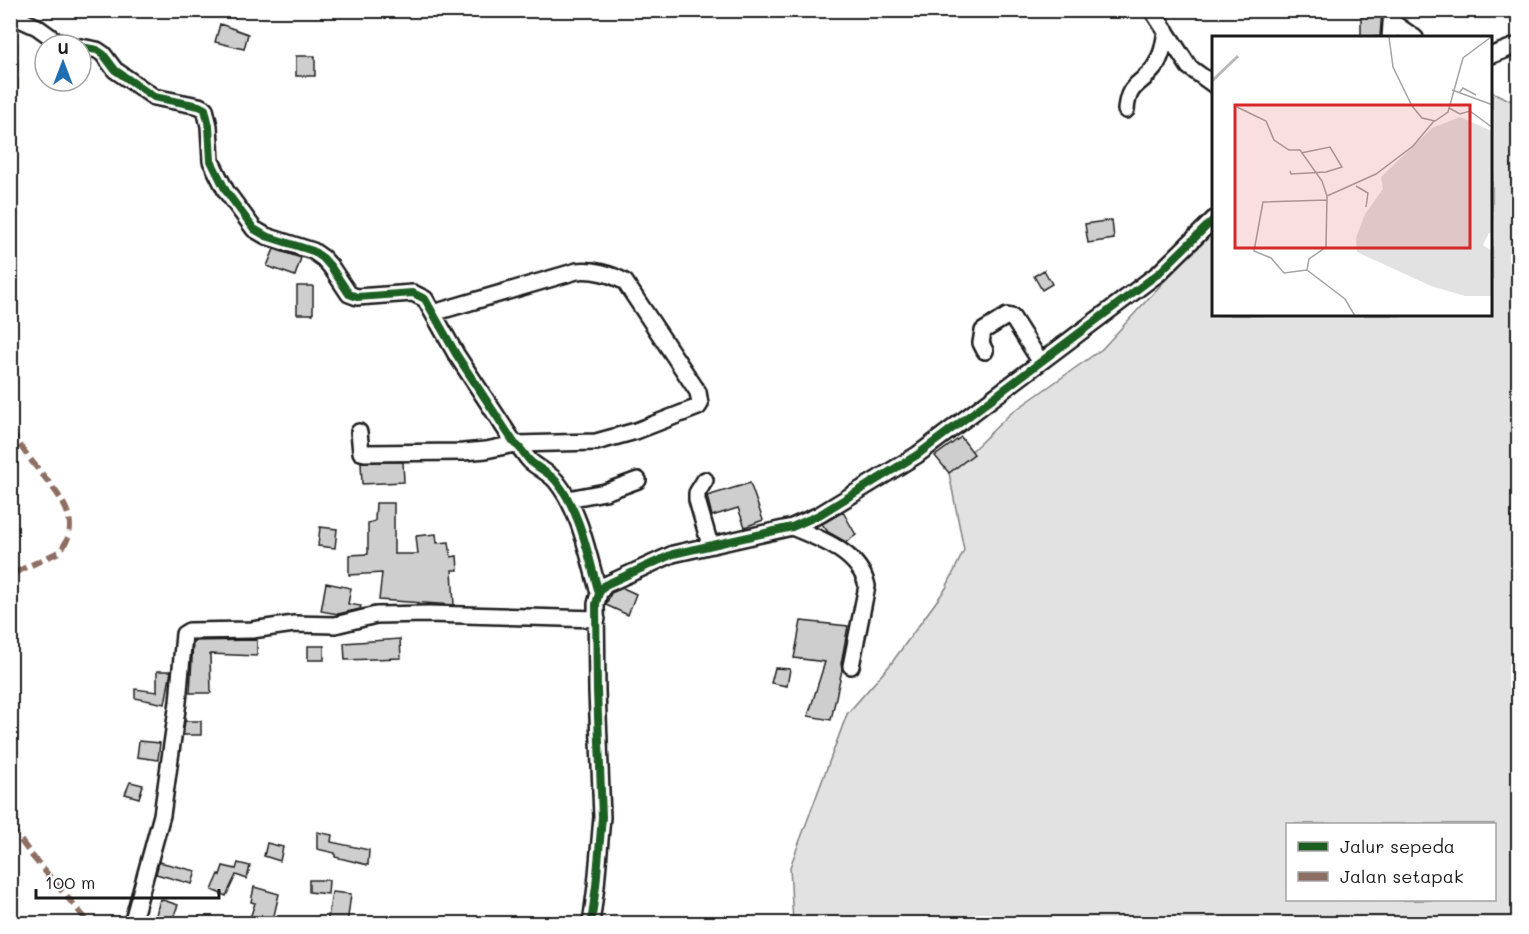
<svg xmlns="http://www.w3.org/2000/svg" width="1529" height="934" viewBox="0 0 1529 934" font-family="Mali,sans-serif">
<rect width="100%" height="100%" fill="#fff"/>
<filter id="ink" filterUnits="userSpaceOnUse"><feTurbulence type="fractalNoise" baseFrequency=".0167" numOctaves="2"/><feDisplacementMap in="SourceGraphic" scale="12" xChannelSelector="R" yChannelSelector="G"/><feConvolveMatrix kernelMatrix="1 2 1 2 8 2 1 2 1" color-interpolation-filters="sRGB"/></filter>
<g filter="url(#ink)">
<path fill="#e2e2e2" stroke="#7f7f7f" stroke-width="1.5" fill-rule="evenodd" d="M1492 92 1518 104V923H793L790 867 847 714 890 665 946 588 964 550 949 473 1010 414 1102 349 1214 227V315H1492ZM1288 824H1494V900H1288Z"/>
<path fill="#cecece" stroke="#1c1c1c" stroke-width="1.5" d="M1361 10H1382L1380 37H1361Z
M220 24 248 34 244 49 215 42Z
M296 56H315V76H296Z
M1112 220 1114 239 1088 243 1085 224Z
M274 249 301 258 295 276 267 266Z
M1044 270 1052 284 1042 290 1034 276Z
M297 286H313V314H297Z
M961 437 974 454 949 473 935 456Z
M361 462H403L404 482 362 484Z
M750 483 763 520 745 527 738 508 712 516 707 496Z
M376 503H394V554H418L416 536 436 534 437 543 449 542 451 557 457 556 458 570H452L454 605 379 600 382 573 349 575V555L368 554V523L375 521Z
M843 512 856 535 846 542 828 532 822 524Z
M320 527 337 529 335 548 318 546Z
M326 583 351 588 348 604 361 606 360 609 338 614 321 611Z
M623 588 636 594 628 615 606 605 611 593Z
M801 621 848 626 841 664 842 670 831 720 808 716 825 662 794 658Z
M400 639 401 658 345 660 344 643Z
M257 640V656L210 654 211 693H190L193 641Z
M308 646H324V660H308Z
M775 668 790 669 787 686 771 683Z
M157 671H171L165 704 135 698V689L157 692Z
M185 721H201V735H183Z
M139 741 160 743 158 760 137 757Z
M130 782 143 785 139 798 125 794Z
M317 832 332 835 331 842 369 850 368 865 335 857V853L317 849Z
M267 843 283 847 280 861 264 856Z
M159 862 196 871 192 884 156 874Z
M238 863 250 866 247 879 236 875 226 896 212 890 219 874 220 875 223 866 236 869Z
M309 880H329L328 894 309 892Z
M254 887 279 894 272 924H248L255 903 251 902Z
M332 892 351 894 347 924H327Z
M160 899 178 905 172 920 156 915Z"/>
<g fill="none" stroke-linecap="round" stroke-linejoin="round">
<g stroke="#1c1c1c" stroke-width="20">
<path id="street" d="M1152 10 1189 67 1214 85
M15 17 37 27 55 40 70 45
M1392 22 1415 38
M1390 38 1392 10
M81 47 97 50 103 54 115 70 154 97 199 106 205 109 209 126 211 161 226 191 254 229 266 236 313 251 323 258 331 267 349 294 357 297 413 293 425 299 456 354 515 444C522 448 524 455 530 461 538 468 549 473 556 481 581 512 588 556 599 593
M1492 55 1518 45
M1126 110C1128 83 1140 86 1154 68 1162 57 1164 44 1166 31
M985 351 981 343 983 331 1007 316 1012 317 1040 361
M359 432 361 452 365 453 463 452 486 450 515 444 596 442 636 431 698 407 700 404 698 392 625 282C612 274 592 269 577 271L433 313
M705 480 697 493V500L710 545
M568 499 605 492 638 480
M792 527C821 539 860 553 867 586L851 666
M132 924 162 815 178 702 184 634 189 631 252 630 294 624 335 625 376 615 429 614 597 619
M591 924 596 886 602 817 597 691 596 604 599 593 605 585 673 554 792 527 819 515 917 455 1159 273 1214 219"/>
</g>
<use href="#street" stroke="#fff" stroke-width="15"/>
<path stroke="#8d6e63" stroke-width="6" stroke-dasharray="12 6" stroke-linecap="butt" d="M10 143 16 114 15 10
M10 430C19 444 28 457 38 469 57 493 86 522 59 552L10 575
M10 826 33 857 90 924"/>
<g stroke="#fff" stroke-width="11">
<path id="cycleway" d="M81 47 97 50 103 54 115 70 154 97 199 106 205 109 209 126 211 161 226 191 254 229 266 236 313 251 323 258 331 267 349 294 357 297 413 293 425 299 456 354 515 444C522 448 524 455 530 461 538 468 549 473 556 481 581 512 588 556 599 593
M591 924 596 886 602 817 597 691 596 604 599 593 605 585 673 554 792 527 819 515 917 455 1159 273 1214 219"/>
</g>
<use href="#cycleway" stroke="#1b5e20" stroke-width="8"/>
</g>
</g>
<g transform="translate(1212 36)">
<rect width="280" height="280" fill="#fff"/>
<path d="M248 81 280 95V197H277L271 209 280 215V260H253L219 250 145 216 144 202 153 178 171 153 169 141 220 92Z" fill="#e2e2e2"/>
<path fill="none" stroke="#b8b8b8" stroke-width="3" d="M0 45 26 20"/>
<path fill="none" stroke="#a4a4a4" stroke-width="1.5" d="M177 1 181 31 200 70 210 82 223 85 236 76 251 22 279 1M240 54 281 69M247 57 251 52 264 59M25 71 54 85 62 104 77 114H88L110 145 115 160M237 72 248 78 258 75 281 92M78 135 79 138 114 136 130 131 118 111 89 117M144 150 156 157 154 171M95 234 72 237 59 222 42 215 51 166 115 164M143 280 133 263 95 234 97 223 114 211 115 160 164 138 201 110 222 85"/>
<path fill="#d62828" fill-opacity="0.15" stroke="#d62828" stroke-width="3" d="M23 69H258V212H23Z"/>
<rect width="280" height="280" fill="none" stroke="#1c1c1c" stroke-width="3"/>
</g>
<rect width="1529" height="934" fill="none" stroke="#fff" stroke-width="36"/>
<rect x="18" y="18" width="1493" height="898" fill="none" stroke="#1c1c1c" stroke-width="2" filter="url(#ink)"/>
<rect x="1286" y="823" width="210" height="78" fill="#ffffff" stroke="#a4a4a4" stroke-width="1.5"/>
<rect x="1298" y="842" width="30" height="9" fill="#1b5e20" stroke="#a4a4a4" stroke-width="1.5"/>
<text x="1340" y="853" font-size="18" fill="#1c1c1c">Jalur sepeda</text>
<rect x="1298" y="872" width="30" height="9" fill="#8d6e63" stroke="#a4a4a4" stroke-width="1.5"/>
<text x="1340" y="883" font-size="18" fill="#1c1c1c">Jalan setapak</text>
<g transform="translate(63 63)"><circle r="28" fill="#ffffff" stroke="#a4a4a4" stroke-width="1.5"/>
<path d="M0-4.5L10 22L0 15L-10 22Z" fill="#1f6fb2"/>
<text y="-9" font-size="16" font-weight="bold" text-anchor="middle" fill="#1c1c1c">U</text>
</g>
<path d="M36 889v9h183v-9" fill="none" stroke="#1c1c1c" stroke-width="3"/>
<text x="45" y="889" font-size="18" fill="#1c1c1c" stroke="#ffffff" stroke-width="4.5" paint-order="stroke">100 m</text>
</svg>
